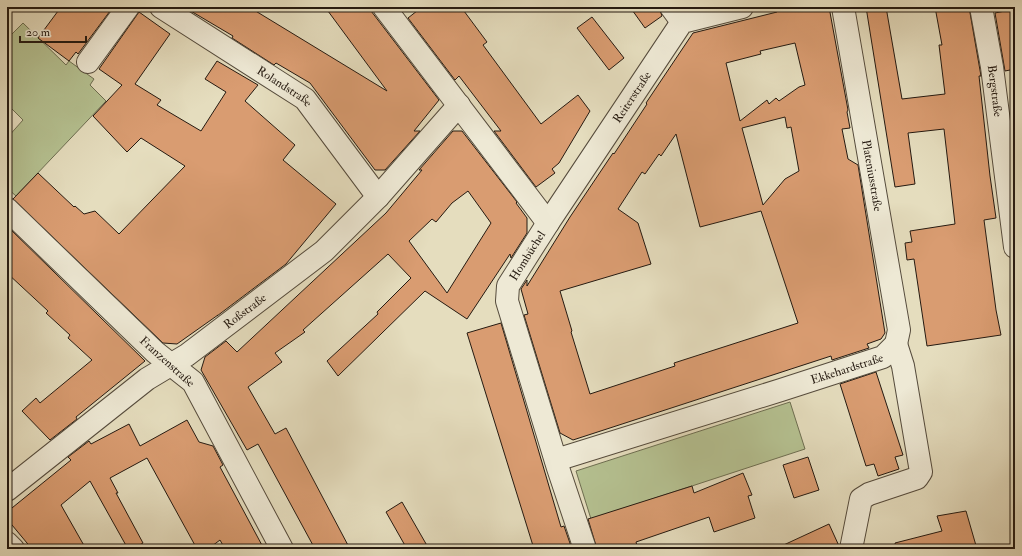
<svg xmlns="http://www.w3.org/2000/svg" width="1022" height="556" viewBox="0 0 1022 556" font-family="'IM FELL Double Pica',serif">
<rect width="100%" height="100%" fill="#e5ddbe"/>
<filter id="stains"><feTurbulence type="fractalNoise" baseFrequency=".005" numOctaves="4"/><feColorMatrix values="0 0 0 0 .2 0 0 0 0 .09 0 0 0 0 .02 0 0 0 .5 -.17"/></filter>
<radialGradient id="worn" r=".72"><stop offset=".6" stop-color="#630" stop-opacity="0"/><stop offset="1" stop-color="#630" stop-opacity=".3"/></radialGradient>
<path fill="#b5c191" stroke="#6d6e51" d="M23 23 66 65 69 61 94 79 90 85 106 101 16 196 7 188V138L23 120 7 104V39Z
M790 402 805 449 591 519 576 471Z"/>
<path fill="#d99c71" stroke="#251a11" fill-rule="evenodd" d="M61 7H113L78 54 76 52 69 61 38 38Z
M184 7H249L387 91 325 7H368L439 100 414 131H420L385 170H375L310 83 276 63 274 65 232 38 233 36Z
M422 7H461L487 42 483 45 541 124 578 95 590 111 559 163 552 169 555 173 536 187 494 131H501L459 76 455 80 408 18Z
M630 7H659L662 16 645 28Z
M776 7H829L848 110 847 112 850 128 842 129 848 159 858 165 885 333 881 339 867 344 869 348 832 360 831 356 573 440 560 433 524 315 528 314 521 289 527 280V286L570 217 613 153 614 154 647 104 646 103 693 33 777 12ZM795 43 805 85 799 87 779 101 776 98 769 104 767 100 740 121 726 63 761 54 760 51ZM785 117 787 128 791 127 799 171 785 179 763 205 742 128ZM676 134 700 227 761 211 798 323 674 363 675 366 590 394 571 332 572 331 560 291 651 264 638 223 618 209 642 172 645 174 659 154 661 156Z
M866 7H886L902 99 945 94 939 45H942L935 7H969L981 76H979L990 176 996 218 984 220 996 310 1001 335 927 346 914 259 907 260 905 243 912 242 910 231 955 224 944 129 908 133 915 184 895 187Z
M1015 9V69L1005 71 995 13Z
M139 12 170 34 135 84 161 100 157 105 201 131 226 92 205 79 217 61 258 85 245 101 295 145 283 160 336 204 286 264 217 316 218 315 177 344 163 343 13 199 38 173 74 207 75 206 84 214 95 211 119 234 185 166 141 138 127 152 93 116 122 85 99 69Z
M592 17 624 58 609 70 577 28Z
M453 131H462L517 202 516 203 527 218V233L511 258 510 254 467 319 425 291 338 376 327 361 378 314 377 312 411 278 388 254 303 330 305 332 275 353 282 362 248 387 275 434 286 428 350 549H315L258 444 247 450 201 370 205 357 226 341 237 352 386 213 422 170H419ZM468 191 491 223 447 293 409 241 432 219 436 222 452 203Z
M7 226 145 361 76 417 77 419 50 440 22 411 36 398 40 403 92 360 68 338 70 335 46 313 48 311 7 273Z
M501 323 561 527 564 526 572 549H534L467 333Z
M876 372 903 455 895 457 899 469 878 476 874 464 866 466 840 384Z
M187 420 199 442 213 446 223 465 220 467 264 549H225L220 540 208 549H197L147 458 110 478 118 493H116L143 543 132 549H128L90 481 61 505 86 549H32L7 519V512L71 460 68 457 89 441 91 444 129 424 140 446Z
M808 457 819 490 794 498 783 465Z
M743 473 752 495 748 496 755 518 714 532 709 517 636 542 638 549H597L588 519 692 486 694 493Z
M402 502 429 549H407L386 512Z
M966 511 977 549H896L895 543 942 531 937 516Z
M829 524 839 546V549H775Z"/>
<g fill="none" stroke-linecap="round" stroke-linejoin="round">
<g stroke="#554b3c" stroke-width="24">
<g id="minor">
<path id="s1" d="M161 7 305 99 378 197"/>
<path d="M384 7 548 223"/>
<path d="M671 7 682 22"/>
<path id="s2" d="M843 7 899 330 896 344"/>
<path id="s3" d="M981 7 992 67 1015 247"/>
<path d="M88 62 128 7"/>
<path d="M7 209 155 352 193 382 282 549"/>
<path id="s4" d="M556 460 781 390 883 357 896 344"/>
<path id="s5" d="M7 490 147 379 187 355 324 251 378 197 459 105"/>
<path d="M7 543 13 549"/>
<path id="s6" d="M585 549 558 468 507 301 508 286 548 223 682 22 742 7"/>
<path d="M851 549 861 499 869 494 917 478 921 472 903 366 896 344"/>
</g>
</g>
<use href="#minor" stroke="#eee9d5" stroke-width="22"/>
</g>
<g text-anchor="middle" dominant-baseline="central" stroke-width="4" stroke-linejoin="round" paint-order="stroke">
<g font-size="12" fill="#251a11" stroke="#eee9d5">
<text stroke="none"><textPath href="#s1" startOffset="147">Rolandstraße</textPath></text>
<text stroke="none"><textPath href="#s3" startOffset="85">Bergstraße</textPath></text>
<text stroke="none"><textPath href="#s6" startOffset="501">Reiterstraße</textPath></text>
<text stroke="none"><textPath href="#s2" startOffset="171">Plateniusstraße</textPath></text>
<text stroke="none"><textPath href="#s6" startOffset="311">Hombüchel</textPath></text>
<text stroke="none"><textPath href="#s5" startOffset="298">Roßstraße</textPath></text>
<text transform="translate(167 362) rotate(42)">Franzenstraße</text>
<text stroke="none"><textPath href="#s4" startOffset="305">Ekkehardstraße</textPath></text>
</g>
</g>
<rect width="1022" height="556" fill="none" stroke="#e5ddbe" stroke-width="24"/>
<rect x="8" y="8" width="1006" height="540" fill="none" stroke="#251a11" stroke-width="2"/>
<rect x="12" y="12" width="998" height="532" fill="none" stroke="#251a11"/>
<path d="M20 36v6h66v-6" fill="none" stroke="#251a11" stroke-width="2"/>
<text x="26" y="36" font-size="12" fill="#251a11" stroke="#eee9d5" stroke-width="3" paint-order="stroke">20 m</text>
<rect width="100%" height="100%" filter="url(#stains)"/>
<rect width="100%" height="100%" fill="url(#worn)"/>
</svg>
